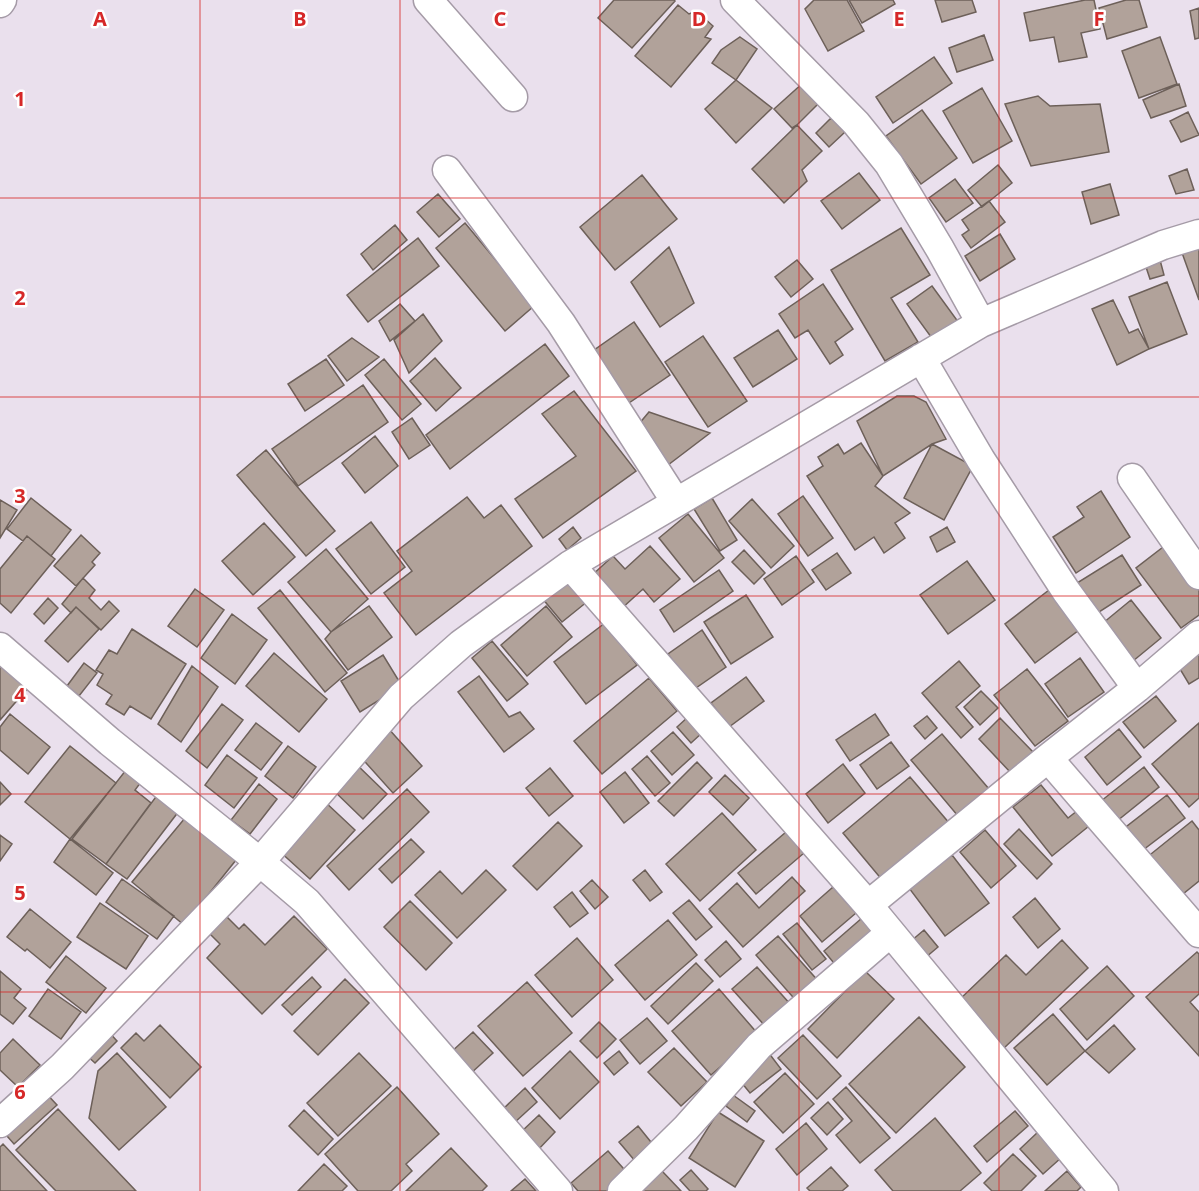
<svg xmlns="http://www.w3.org/2000/svg" width="1199" height="1191" viewBox="0 0 1199 1191" font-family="'Noto Sans',sans-serif">
<rect width="100%" height="100%" fill="#eae0ed"/>
<path fill="#b1a29a" stroke="#6d6059" stroke-width="1.5" d="M614 0H674L675 1 632 48 598 18Z
M814 0H847L864 31 828 51 805 9Z
M849 0H893L895 4 862 23Z
M935 0H972L976 12 942 22Z
M1085 0H1094L1100 29 1081 33 1087 57 1059 62 1054 37 1030 41 1024 13Z
M1126 0H1139L1147 27 1107 39 1099 8Z
M678 5 689 14 696 11 713 26 705 37 711 39 671 87 635 56Z
M1199 8V38L1195 39 1190 11Z
M984 35 993 60 957 72 949 48Z
M740 37 757 49 736 80 712 63 721 50Z
M1160 37 1177 84 1139 98 1122 51Z
M934 57 952 83 893 123 876 97Z
M736 80 772 108 736 143 705 109Z
M804 82 821 101 797 125 792 128 774 109Z
M1179 84 1186 106 1151 118 1143 100Z
M982 88 1012 141 973 163 943 111Z
M1038 96 1050 106 1100 104 1109 152 1031 166 1005 104Z
M922 110 957 158 921 184 886 136Z
M1188 112 1199 135 1181 142 1170 121Z
M831 118 845 132 829 147 816 133Z
M797 125 822 151 802 170 807 181 784 203 752 169Z
M998 165 1012 183 982 207 968 190Z
M1187 169 1194 190 1176 194 1169 176Z
M859 173 880 200 842 229 821 201Z
M642 175 677 219 615 270 580 227Z
M955 179 973 203 946 222 929 198Z
M1110 184 1119 215 1091 224 1082 192Z
M438 194 460 219 439 237 417 212Z
M989 201 1005 222 971 248 962 235 969 230 962 220Z
M465 223 534 306 505 331 436 248Z
M395 225 407 240 373 270 361 254Z
M901 228 930 275 891 298 918 342 885 361 831 270Z
M1000 234 1015 259 980 281 965 256Z
M418 238 439 266 368 322 347 295Z
M1199 245V300L1181 250Z
M669 247 694 303 660 327 631 282Z
M797 260 813 279 791 297 775 277Z
M1160 260 1164 275 1150 279 1145 264Z
M1167 282 1187 334 1149 349 1129 297Z
M823 284 853 329 835 342 843 355 830 364 808 330 795 338 779 314Z
M932 286 959 323 934 341 907 304Z
M1113 300 1129 333 1138 329 1149 349 1117 365 1092 309Z
M400 304 415 321 390 341 379 321Z
M423 314 442 341 409 373 394 340Z
M634 322 670 375 623 407 587 355Z
M778 330 797 359 753 387 734 358Z
M703 336 747 401 708 427 665 362Z
M352 338 379 357 347 381 328 356Z
M545 344 569 376 450 469 426 435Z
M435 358 461 388 436 411 410 381Z
M326 359 344 385 305 411 288 384Z
M384 359 421 404 402 420 365 375Z
M363 385 388 422 298 486 272 449Z
M574 391 636 471 543 538 515 499 576 456 542 414Z
M897 396H914L926 402 946 439 932 444 883 476 857 421Z
M649 412 710 433 668 465 638 425Z
M412 418 430 445 409 459 392 432Z
M375 436 398 466 365 493 342 463Z
M861 443 883 476 875 486 910 513 895 523 905 538 884 553 874 537 855 550 807 476 823 466 818 457 838 444 844 454Z
M932 444 973 466 944 520 904 498Z
M266 450 335 531 306 556 237 475Z
M1101 491 1130 537 1076 573 1053 537 1084 517 1077 507Z
M803 496 833 538 808 556 778 514Z
M467 497 484 518 501 505 532 546 416 635 384 593 412 571 397 551Z
M31 498 71 530 51 556 27 536 23 541 7 529Z
M712 498 737 540 720 551 694 509Z
M752 499 794 546 771 568 729 521Z
M0 500 17 510 0 538Z
M688 514 724 558 694 582 659 538Z
M371 522 405 567 371 594 336 549Z
M264 523 295 557 253 595 222 561Z
M573 527 581 538 567 550 559 539Z
M947 527 955 542 937 552 930 537Z
M81 535 100 553 92 562 95 565 76 586 54 566Z
M27 536 55 559 11 613 0 603V569Z
M1167 544 1199 587V615L1181 628 1136 568Z
M650 546 680 579 654 602 643 589 620 610 590 577 613 556 625 569Z
M326 549 368 599 331 632 288 582Z
M744 550 765 573 754 584 732 562Z
M837 553 851 573 826 590 812 570Z
M1122 555 1141 585 1096 614 1077 583Z
M796 556 814 582 782 605 764 579Z
M967 561 995 600 948 634 920 595Z
M719 570 733 591 674 632 660 610Z
M568 577 588 601 562 622 542 598Z
M83 578 95 590 89 598 101 610 109 601 119 611 101 630 76 607 71 613 62 604Z
M195 589 224 610 197 647 168 626Z
M280 590 347 673 325 692 258 608Z
M1049 590 1079 630 1035 663 1005 624Z
M746 595 773 637 731 664 704 622Z
M48 598 58 608 44 624 34 614Z
M1131 600 1161 638 1133 661 1103 623Z
M369 606 392 637 348 670 325 639 331 632Z
M546 606 572 637 527 676 501 645Z
M76 607 99 629 68 662 45 641Z
M232 614 267 640 235 684 201 658Z
M605 623 637 665 586 704 554 662Z
M132 629 186 664 151 719 130 706 124 715 106 704 112 695 97 685 103 674 96 670 109 650 117 654Z
M702 630 726 667 693 690 668 654Z
M492 641 528 684 507 701 472 658Z
M1199 651V678L1189 684 1177 664Z
M274 653 327 699 299 732 246 686Z
M383 655 402 686 360 712 341 681Z
M1080 658 1104 692 1068 717 1045 684Z
M959 661 980 686 956 707 973 727 961 738 922 693Z
M0 663 28 688 0 720Z
M84 663 97 673 79 696 67 686Z
M192 666 218 687 181 742 158 724Z
M1027 669 1068 721 1035 746 994 695Z
M479 676 509 717 520 712 534 729 504 752 458 692Z
M746 677 764 701 729 727 711 703Z
M649 678 677 711 602 774 574 741Z
M981 691 998 708 980 725 964 707Z
M1156 696 1176 721 1144 748 1123 722Z
M222 704 243 720 207 768 186 751Z
M10 714 50 747 28 774 0 750V727Z
M875 714 889 735 850 761 836 740Z
M689 716 703 732 691 743 677 727Z
M927 716 937 728 925 739 914 726Z
M1000 718 1033 752 1011 773 979 739Z
M256 723 282 743 261 770 235 750Z
M1199 723V798L1189 807 1152 764Z
M387 727 422 766 393 793 358 754Z
M1119 729 1141 757 1107 785 1085 757Z
M673 732 694 755 672 775 651 751Z
M942 734 989 789 958 816 911 760Z
M891 742 909 766 877 789 860 765Z
M70 746 116 783 70 839 25 802Z
M288 746 316 767 293 798 265 776Z
M227 755 257 778 234 808 205 785Z
M647 756 670 783 655 796 632 769Z
M354 762 387 794 363 819 330 787Z
M697 762 712 778 674 816 658 801Z
M843 764 865 793 828 823 806 794Z
M1144 767 1159 787 1117 821 1101 801Z
M550 768 573 796 549 816 526 788Z
M126 770 141 782 135 790 151 803 106 864 72 839Z
M625 772 649 803 624 823 600 792Z
M725 775 749 798 733 815 709 792Z
M910 777 950 824 883 881 843 833Z
M0 782 11 794 0 805Z
M259 784 277 799 250 834 231 820Z
M1041 785 1068 818 1082 807 1094 822 1052 856 1013 807Z
M407 789 429 812 349 890 327 866Z
M161 790 182 807 127 879 106 864Z
M1167 795 1185 818 1139 853 1122 830Z
M323 800 355 830 310 879 277 849Z
M722 813 756 850 700 901 666 864Z
M185 818 236 860 184 925 132 882Z
M1192 821 1199 830V881L1178 898 1146 858Z
M558 822 582 846 537 890 513 866Z
M1019 829 1052 864 1037 879 1004 844Z
M985 830 1016 866 991 888 960 852Z
M786 832 804 853 756 894 738 873Z
M0 835 12 844 0 861Z
M70 839 113 873 96 895 54 862Z
M411 839 424 852 392 883 379 869Z
M952 855 989 903 945 936 909 888Z
M486 870 506 890 457 938 415 895 440 871 462 894Z
M645 870 662 892 650 901 633 880Z
M792 877 805 891 743 947 709 909 737 883 759 908Z
M122 879 174 916 157 939 106 902Z
M592 880 608 897 595 909 580 891Z
M833 887 856 913 822 942 800 916Z
M572 892 588 913 570 927 554 907Z
M1035 898 1060 929 1038 948 1013 917Z
M689 900 712 927 696 940 673 913Z
M410 901 452 943 426 970 384 927Z
M100 903 148 936 126 969 77 937Z
M30 909 71 942 50 968 27 949 25 951 7 937Z
M226 916 239 929 244 924 265 945 294 916 327 949 262 1014 207 958 220 944 209 933Z
M862 918 877 935 838 968 824 951Z
M668 920 697 955 645 1000 615 965Z
M797 923 826 959 812 970 783 934Z
M924 930 938 947 925 958 911 941Z
M778 936 821 984 799 1004 756 955Z
M577 938 613 980 572 1017 535 975Z
M1062 940 1088 968 1003 1049 958 1001 1006 955 1026 975Z
M726 941 741 959 720 977 705 960Z
M1197 952 1199 954V994L1190 1002 1199 1012V1056L1146 997Z
M66 956 106 988 86 1013 46 982Z
M696 963 713 981 668 1024 651 1006Z
M1107 966 1134 996 1087 1040 1060 1009Z
M757 967 791 1005 766 1027 732 989Z
M0 971 21 989 14 998 26 1008 13 1024 0 1014Z
M865 971 894 999 837 1058 808 1029Z
M312 977 321 987 292 1015 282 1005Z
M345 979 369 1003 318 1055 294 1031Z
M527 982 572 1033 523 1076 478 1026Z
M48 989 81 1012 61 1039 29 1016Z
M719 989 758 1034 711 1075 672 1031Z
M1053 1014 1085 1051 1047 1085 1014 1048Z
M919 1017 965 1067 896 1133 849 1084Z
M647 1018 667 1041 640 1064 620 1040Z
M599 1022 616 1039 597 1058 580 1041Z
M160 1025 201 1067 170 1098 121 1048 136 1033 144 1041Z
M1114 1025 1135 1049 1109 1073 1085 1051Z
M106 1029 117 1041 95 1063 83 1052Z
M473 1032 493 1053 469 1075 449 1054Z
M803 1035 841 1076 817 1099 778 1058Z
M13 1039 40 1065 18 1087 0 1070V1053Z
M674 1048 707 1082 681 1106 648 1072Z
M570 1051 599 1082 560 1119 532 1088Z
M619 1051 628 1063 614 1075 604 1063Z
M768 1052 781 1069 750 1093 737 1077Z
M117 1053 166 1107 119 1150 89 1118 98 1071Z
M359 1053 391 1086 338 1136 307 1103Z
M785 1073 814 1104 783 1133 754 1102Z
M397 1087 439 1134 406 1164 412 1171 391 1191H358L325 1154Z
M846 1087 890 1138 860 1163 836 1135 852 1121 833 1099Z
M525 1088 537 1102 514 1123 502 1110Z
M42 1089 57 1105 14 1144 0 1128Z
M733 1095 755 1111 747 1122 726 1106Z
M828 1102 843 1119 827 1135 811 1118Z
M58 1109 136 1191H56L16 1150Z
M304 1110 333 1139 318 1155 289 1126Z
M1015 1111 1028 1126 987 1162 974 1146Z
M718 1112 764 1141 735 1187 689 1158Z
M539 1115 555 1132 537 1151 520 1133Z
M935 1118 981 1173 960 1191H893L875 1170Z
M806 1123 827 1149 797 1175 776 1149Z
M638 1126 659 1152 641 1168 619 1142Z
M1039 1131 1062 1157 1043 1174 1020 1149Z
M3 1144 47 1191H0V1147Z
M451 1148 487 1186 482 1191H406Z
M608 1151 630 1176 613 1191H578L571 1183Z
M1013 1154 1036 1176 1021 1191H992L984 1183Z
M324 1164 347 1186 342 1191H298Z
M831 1167 848 1186 842 1191H810L807 1188Z
M691 1170 708 1189 706 1191H690L680 1180Z
M662 1171 681 1191H642Z
M1067 1171 1081 1187 1077 1191H1045Z
M525 1179 536 1191H511Z"/>
<g fill="none" stroke-linecap="round" stroke-linejoin="round">
<g stroke="#a59ba7" stroke-width="31">
<path id="minor" d="M428 0 513 97
M735 0 856 123 889 164 940 249 981 323
M0 3 2 0
M447 170 561 323 676 502
M921 358 981 460 1066 591 1137 688
M1132 478 1199 575
M570 565 868 905 1104 1191
M0 647 110 742 260 862 307 902 558 1191
M1048 758 1199 933
M868 905 1048 758 1137 688 1199 635
M0 1123 62 1067 260 862 401 697 461 644 570 565 981 323 1163 245 1199 234
M622 1191 686 1128 759 1046 890 933"/>
</g>
<use href="#minor" stroke="#fff" stroke-width="28"/>
</g>
<path fill="none" stroke="#d62828" stroke-width="1.5" stroke-opacity="0.55" d="M200 0V1191M400 0V1191M600 0V1191M799 0V1191M999 0V1191M0 198H1199M0 397H1199M0 596H1199M0 794H1199M0 992H1199"/>
<g font-size="20" text-anchor="middle" font-weight="bold" fill="#d62828" stroke="#fff" stroke-width="5" stroke-linejoin="round" paint-order="stroke">
<text x="100" y="26">A</text>
<text x="300" y="26">B</text>
<text x="500" y="26">C</text>
<text x="699" y="26">D</text>
<text x="899" y="26">E</text>
<text x="1099" y="26">F</text>
<text x="20" y="106">1</text>
<text x="20" y="305">2</text>
<text x="20" y="503">3</text>
<text x="20" y="702">4</text>
<text x="20" y="900">5</text>
<text x="20" y="1099">6</text>
</g>
</svg>
